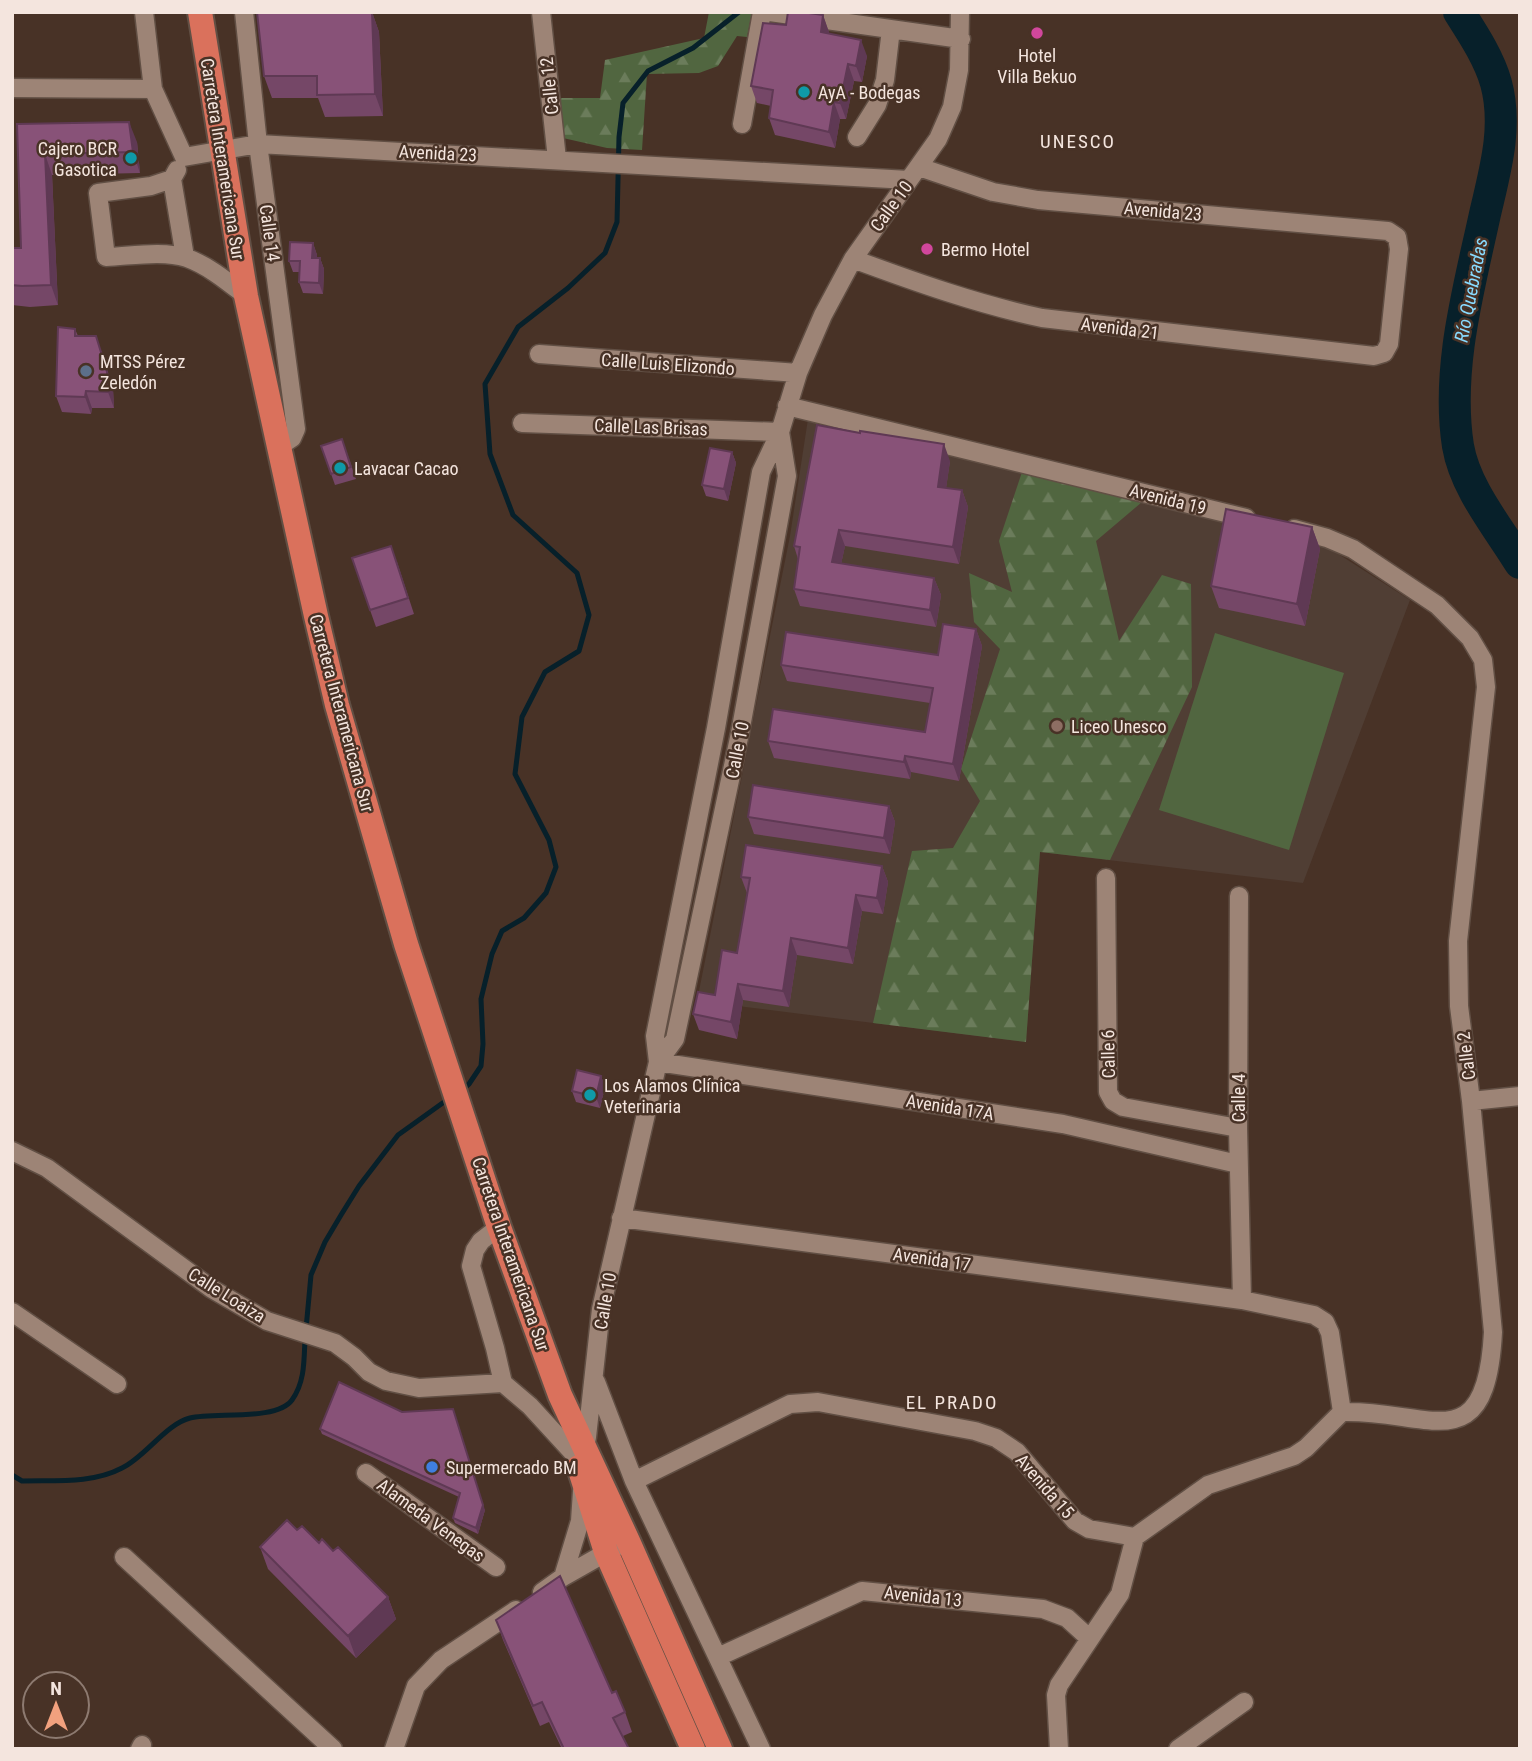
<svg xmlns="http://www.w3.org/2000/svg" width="1532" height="1761" viewBox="0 0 1532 1761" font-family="'Roboto Condensed',sans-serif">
<defs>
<pattern id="forest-firs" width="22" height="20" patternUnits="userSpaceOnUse" patternTransform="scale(1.75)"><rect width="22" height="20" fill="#516640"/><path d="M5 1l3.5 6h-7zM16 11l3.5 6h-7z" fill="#6b7c5b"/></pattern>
</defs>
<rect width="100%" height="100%" fill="#483226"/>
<path fill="#503e34" d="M808 419 1329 548 1410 600 1303 883 1040 852 1026 1042 697 1001 790 536Z"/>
<path fill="url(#forest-firs)" d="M709 12H752L747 37 737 36 718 66 699 73 647 74 642 150 607 148 563 138 557 98H600L605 60 704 38Z
M1022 472 1142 502 1096 541 1119 641 1162 575 1191 584 1192 687 1110 860 1040 852 1026 1042 873 1023 912 851 953 848 980 801 961 769 1000 649 974 622 969 573 1012 592 999 541Z"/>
<path fill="#516640" d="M1215 633 1344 673 1289 850 1159 810Z"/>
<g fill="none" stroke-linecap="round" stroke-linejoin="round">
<path stroke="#07202a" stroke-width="5" d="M462 1090 469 1084 481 1066 483 1044 481 999 492 954 502 931 524 918 546 893 556 867 549 840 515 774 522 717 545 672 579 651 589 615 577 573 513 515 490 454 485 384 518 327 568 288 605 253 617 222 619 137 623 103 648 71 693 48 739 12
M306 1329 311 1275 325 1242 341 1215 359 1186 398 1135 451 1097
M12 1475 22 1481C54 1480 92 1484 122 1468 145 1457 166 1424 190 1418 215 1412 277 1421 292 1400 305 1382 304 1360 305 1338"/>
<path stroke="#07202a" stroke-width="32" d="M1459 12C1473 34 1489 58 1496 83 1508 127 1495 171 1485 214 1469 288 1446 369 1458 446 1465 488 1498 527 1520 563"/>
<g stroke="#614f44" stroke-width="21">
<path id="minor" d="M144 12 153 89
M244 12 258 144 296 429 292 438 280 446
M541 12 557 159
M770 12 961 39
M12 88 153 89 184 157 258 144 909 180
M742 124 762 12
M857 137 877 105 885 80 891 29
M177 170 172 179 185 257
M172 179 151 186 98 193 106 257C131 256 163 250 187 258 209 266 228 282 246 296
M853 259C915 282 977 304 1042 318L1374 356 1384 353 1389 344 1399 249 1397 237 1388 231 1038 200 993 192 919 167
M539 354 798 373
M787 406 1246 518
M522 423 780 432
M1106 878 1108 1092 1113 1101 1123 1107 1238 1128
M1239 896 1238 1128 1242 1300
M658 1062 675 1039 740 733 787 476 780 432
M658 1062 1063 1124 1238 1164
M1471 1101 1520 1096
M12 1151 47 1168 212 1289 267 1321 335 1343 354 1357 369 1372 386 1381 419 1388 503 1383
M621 1218 1242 1300 1314 1315 1325 1322 1330 1333 1342 1412
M499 1227 481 1241 475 1250 471 1266 495 1348 503 1383 530 1406 574 1454 585 1447 587 1437 601 1309 658 1062 655 1036 716 728 761 472 780 432 798 373 823 315 853 259 938 139 952 107 959 70 960 12
M12 1312 117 1384
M596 1382 634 1481 761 1749
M366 1473 496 1567
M634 1481 790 1404 818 1402 975 1431 996 1438 1017 1452 1075 1521 1089 1529 1135 1537 1208 1485 1294 1456 1306 1448 1342 1412C1429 1409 1486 1464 1493 1332L1471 1101 1459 1006 1458 941 1486 687 1483 660 1470 638 1437 605 1353 549 1327 538 1294 529
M124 1557 333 1749
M563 1577 580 1521 582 1491
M542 1592 563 1577 616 1547
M718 1657 862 1591 1043 1609 1067 1618 1090 1639
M140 1749 142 1745
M394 1749 416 1686 441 1660 516 1610
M1059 1749 1056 1695 1059 1685 1120 1594 1135 1537
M1178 1749 1244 1702"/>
</g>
<g stroke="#614f44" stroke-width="28">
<path id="highway" d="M200 12 246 296 316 616 337 705 406 944 499 1227 560 1395 628 1541 720 1749
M579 1467 606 1552 693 1749"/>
</g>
<use href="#minor" stroke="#9d8476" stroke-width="18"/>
<use href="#highway" stroke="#da715c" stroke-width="24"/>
</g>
<path fill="#754767" d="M257 12H372L379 32 383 116 325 117 318 98H272L264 76Z
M823 15 829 33 867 56 862 82 854 81 846 119H840L835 148 775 135 769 118 771 106 757 103 751 86 786 25Z
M17 124 137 142 140 173 52 175 58 305 30 307 12 305V248H21Z
M313 243 317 255V258H320L324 269 323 294 303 293 299 282V272H293L289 261Z
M75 329 78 336 102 352 113 389 114 408H92L91 414 62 412 56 396Z
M342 439 356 479 335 485 321 446Z
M732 452 736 463 728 501 706 496 702 485Z
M950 461 946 488 962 490 968 507 959 564 845 546 841 564 934 578 941 595 936 627 800 606 794 589 798 559 794 546Z
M1312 527 1320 549 1305 626 1219 608 1211 586Z
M397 562 414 614 376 627 370 610Z
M976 629 982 646 959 781 911 772 910 779 774 758 768 741 925 732 930 703 787 681 781 665 938 655Z
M889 806 895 822 890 854 754 834 748 817Z
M882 866 888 882 883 914 862 911 853 964 797 955 789 1007 743 1000 737 1039 699 1030 693 1014 715 995 737 953 747 893 741 877Z
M601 1076 605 1087 600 1108 576 1102 572 1091Z
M339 1382 485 1510 478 1534 455 1523 453 1518 459 1497 322 1434 320 1429Z
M297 1530 333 1551 388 1597 396 1619 356 1658 268 1569 260 1547Z
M496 1620 612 1693 625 1712 632 1732 623 1736 629 1749H562L549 1722 540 1726 503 1640Z"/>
<path fill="#5f3954" d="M372 12 379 32 383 116 375 94Z
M823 15 829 32 827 48 821 32Z
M861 40 867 56 862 82 856 66Z
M848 64 854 81 846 119 840 103Z
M834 102 840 119 835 148 829 132Z
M129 122 137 142 140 173 133 152Z
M45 154 52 175 58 305 51 285Z
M313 243 317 255 316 269 312 258Z
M320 258 324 269 323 294 319 283Z
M96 336 113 389 114 408 108 392Z
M86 391 92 408 91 414 85 397Z
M944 444 950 461 944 503 938 487Z
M732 452 736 463 728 501 724 489Z
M962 490 968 507 959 564 953 547Z
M1312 527 1320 549 1305 626 1297 604Z
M839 530 845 546 838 579 832 562Z
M934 578 941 595 936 627 930 610Z
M976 629 982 646 959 781 953 764Z
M905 756 911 772 910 779 904 762Z
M889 806 895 822 890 854 884 838Z
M882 866 888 882 883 914 877 898Z
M856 895 862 911 853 964 848 948Z
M791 938 797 955 789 1007 783 991Z
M738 984 743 1000 737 1039 731 1022Z
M601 1076 605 1087 600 1108 596 1097Z
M453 1409 485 1510 478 1534 476 1528Z
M388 1597 396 1619 356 1658 348 1636Z"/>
<path fill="#885278" stroke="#5f3954" stroke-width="2" d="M257 12H372L375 94 317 95V76H264Z
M788 12H802L823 15 821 32 861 40 856 66 848 64 840 103 834 102 829 132 769 118 773 90 751 86 763 23 786 25Z
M129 122 133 152 45 154 51 285 22 286 12 285V248H21L17 124Z
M290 242 313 243 312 258H320L319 283 299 282 300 261H289Z
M58 327 75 329V336H96L107 372 108 392 86 391 85 397 56 396Z
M817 425 860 433V431L944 444 938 487 962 490 953 547 839 530 832 562 934 578 930 610 794 589 800 547 794 546Z
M342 439 351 467 331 474 321 446Z
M710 448 732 452 724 489 702 485Z
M1226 509 1312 527 1297 604 1211 586Z
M391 546 408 598 370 610 352 558Z
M943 624 976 629 953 764 905 756 904 762 768 741 773 709 925 732 933 688 781 665 786 632 938 655Z
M753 785 889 806 884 838 748 817Z
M746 845 882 866 877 898 856 895 848 948 791 938 783 991 738 984 731 1022 693 1014 698 992 715 995 722 950 737 953 750 878 741 877Z
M577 1070 601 1076 596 1097 572 1091Z
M339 1382 402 1412 453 1409 483 1505 476 1528 453 1518 460 1493 320 1429Z
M287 1520 297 1530 302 1526 319 1543 322 1539 333 1551 338 1547 388 1597 348 1636 260 1547Z
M560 1576 612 1693 616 1691 625 1712 613 1718 629 1749H564L542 1702 533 1706 496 1620Z"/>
<g fill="#d1479c" stroke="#483226" stroke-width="2.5">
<circle cx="1037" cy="33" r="7"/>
<circle cx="927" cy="249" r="7"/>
</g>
<g fill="#0f9aa8" stroke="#483226" stroke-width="2.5">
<circle cx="804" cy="92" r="7"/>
<circle cx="131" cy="158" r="7"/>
<circle cx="340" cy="468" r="7"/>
<circle cx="590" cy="1095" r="7"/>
</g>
<circle fill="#5c6f8a" stroke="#483226" stroke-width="2.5" cx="86" cy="371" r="7"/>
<circle fill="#8d6e63" stroke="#483226" stroke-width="2.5" cx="1057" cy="726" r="7"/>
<circle fill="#3f7fe0" stroke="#483226" stroke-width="2.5" cx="432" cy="1467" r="7"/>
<g text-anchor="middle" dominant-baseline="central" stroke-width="5" stroke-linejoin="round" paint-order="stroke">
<g font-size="18" fill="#f4e5de" stroke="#483226" text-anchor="start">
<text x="1037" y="55" text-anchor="middle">Hotel<tspan x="1037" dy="21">Villa Bekuo</tspan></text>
<text x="818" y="92">AyA - Bodegas</text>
<text x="117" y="148" text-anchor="end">Cajero BCR<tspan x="117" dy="21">Gasotica</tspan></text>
<text x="941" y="249">Bermo Hotel</text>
<text x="100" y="361">MTSS Pérez<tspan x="100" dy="21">Zeledón</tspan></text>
<text x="354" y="468">Lavacar Cacao</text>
<text x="1071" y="726">Liceo Unesco</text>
<text x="604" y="1085">Los Alamos Clínica<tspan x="604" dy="21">Veterinaria</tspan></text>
<text x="446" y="1467">Supermercado BM</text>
</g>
<g font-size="18" fill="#f4e5de" stroke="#483226">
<text transform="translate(549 86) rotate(-96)">Calle 12</text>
<text transform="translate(438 153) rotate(3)">Avenida 23</text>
<text transform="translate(223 159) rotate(81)">Carretera Interamericana Sur</text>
<text transform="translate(891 206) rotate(-54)">Calle 10</text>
<text transform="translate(1163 211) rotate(5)">Avenida 23</text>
<text transform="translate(270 233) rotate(82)">Calle 14</text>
<text transform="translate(1120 328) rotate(7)">Avenida 21</text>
<text transform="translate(668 364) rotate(4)">Calle Luis Elizondo</text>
<text transform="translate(651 427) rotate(2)">Calle Las Brisas</text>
<text transform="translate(1168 499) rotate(14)">Avenida 19</text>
<text transform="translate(342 713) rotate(75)">Carretera Interamericana Sur</text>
<text transform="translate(737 750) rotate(-79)">Calle 10</text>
<text transform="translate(1108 1054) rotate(-91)">Calle 6</text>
<text transform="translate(1466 1056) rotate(-97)">Calle 2</text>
<text transform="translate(1238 1098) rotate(-90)">Calle 4</text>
<text transform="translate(950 1107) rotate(9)">Avenida 17A</text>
<text transform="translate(511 1254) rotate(71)">Carretera Interamericana Sur</text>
<text transform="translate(932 1259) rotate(8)">Avenida 17</text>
<text transform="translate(227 1295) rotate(32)">Calle Loaiza</text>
<text transform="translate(605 1301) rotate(-80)">Calle 10</text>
<text transform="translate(1045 1486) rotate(49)">Avenida 15</text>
<text transform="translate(431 1520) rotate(36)">Alameda Venegas</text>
<text transform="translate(923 1596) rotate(6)">Avenida 13</text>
</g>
<g font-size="19" letter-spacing="2" fill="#f4e5de" stroke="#483226">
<text x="1078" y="141">UNESCO</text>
<text x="952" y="1402">EL PRADO</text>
</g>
<g font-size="19" font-style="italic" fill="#88dbff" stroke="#483226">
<text transform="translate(1471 290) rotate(-79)">Río Quebradas</text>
</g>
</g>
<rect width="1532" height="1761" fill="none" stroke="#f4e5de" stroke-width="28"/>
<g transform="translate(56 1705)"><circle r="33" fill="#483226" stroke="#8d7a70" stroke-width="2"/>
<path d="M0-5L12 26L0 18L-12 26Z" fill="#f2a17e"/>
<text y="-10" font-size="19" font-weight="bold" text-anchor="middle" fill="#f4e5de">N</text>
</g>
</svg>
